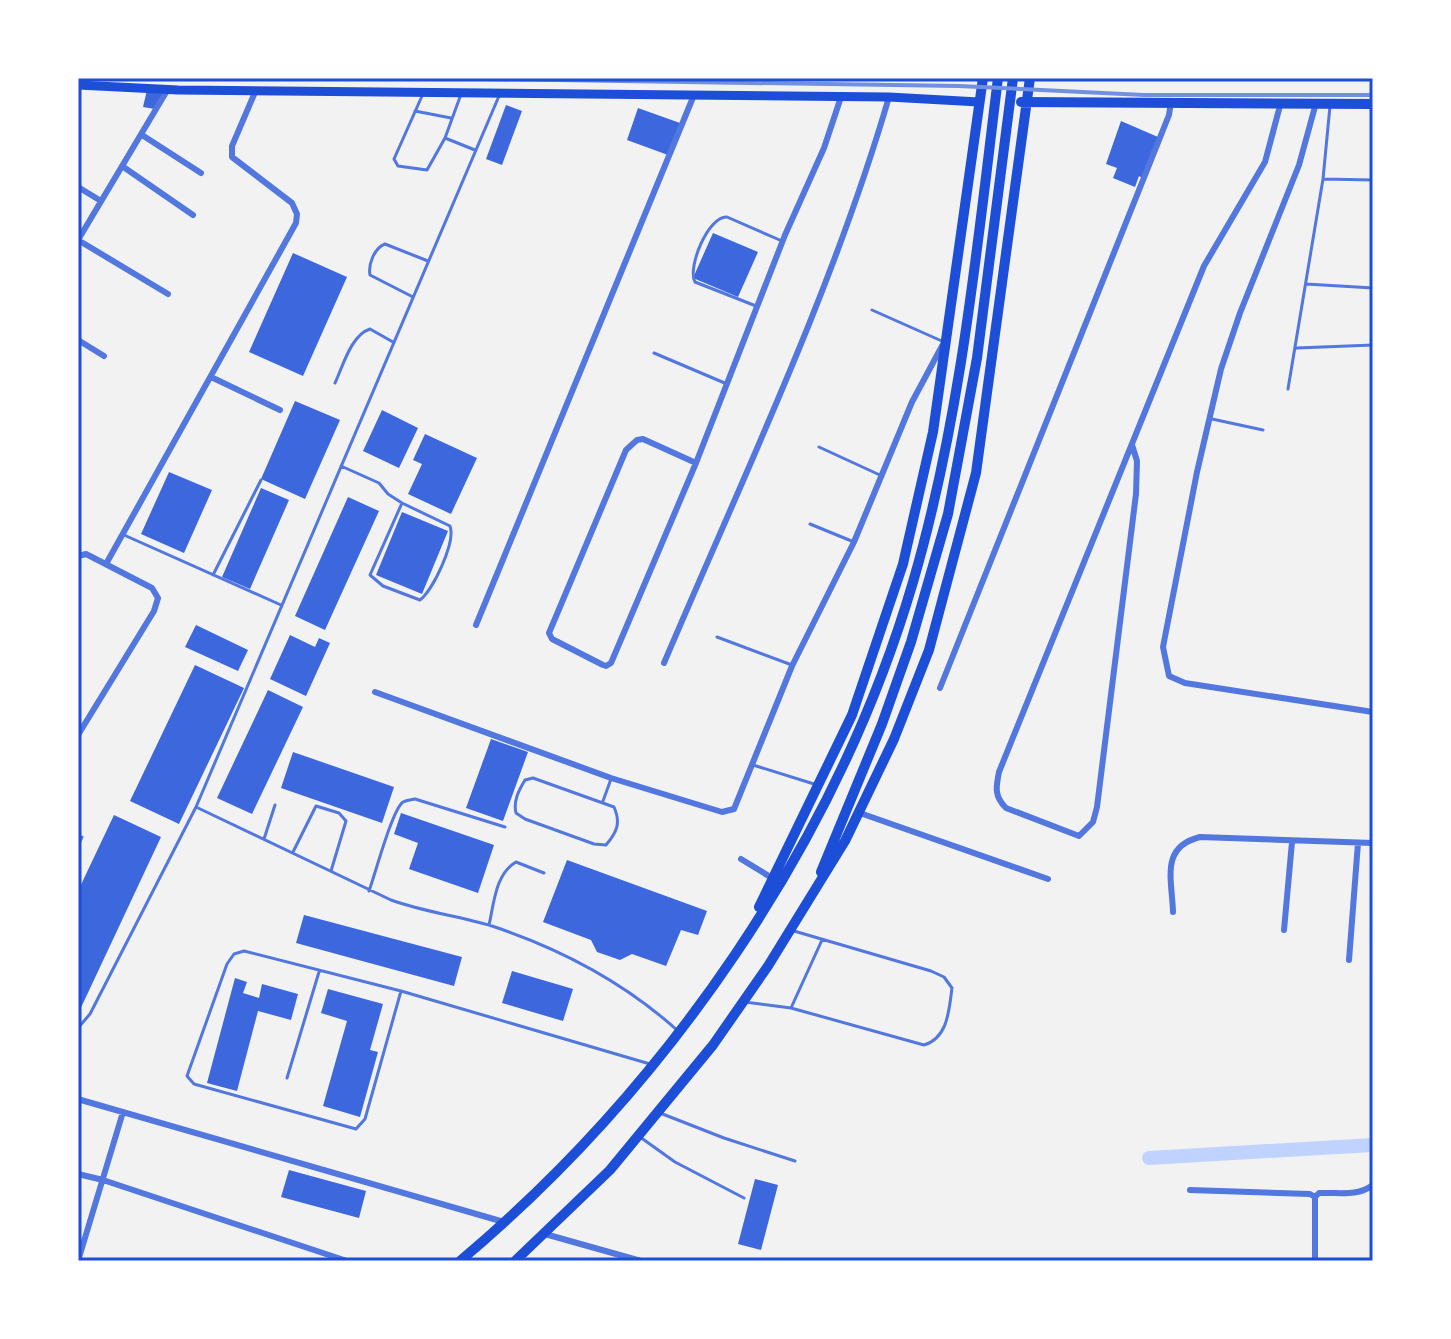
<svg xmlns="http://www.w3.org/2000/svg" width="1451" height="1339" viewBox="0 0 1451 1339" font-family="Jost,sans-serif">
<rect width="100%" height="100%" fill="#f2f2f2"/>
<g fill="none" stroke-linecap="round" stroke-linejoin="round">
<path stroke="#bfd3fe" stroke-width="14" d="M1149 1158 1373 1145"/>
</g>
<path fill="#3d67dc" d="M147 90H166L155 109 143 107Z
M506 105 522 111 502 165 486 159Z
M638 108 680 123 668 155 627 140Z
M1121 121 1158 137 1142 178 1139 176 1135 187 1113 178 1117 168 1106 164Z
M713 233 758 252 738 297 693 278Z
M293 253 347 277 303 376 249 352Z
M295 401 340 420 305 499 261 479Z
M382 410 418 428 399 468 363 451Z
M425 434 477 458 451 514 408 494 422 464 413 460Z
M169 472 212 490 184 553 141 534Z
M261 488 289 500 250 589 222 577Z
M348 497 379 511 325 630 295 616Z
M402 512 448 531 422 594 376 575Z
M196 625 248 650 238 671 185 647Z
M290 635 315 647 319 638 330 643 306 696 270 679Z
M195 665 244 688 179 824 130 801Z
M268 690 303 707 252 814 217 798Z
M491 739 528 752 503 821 466 808Z
M293 752 394 787 382 823 281 788Z
M401 813 494 845 478 893 409 869 418 843 394 834Z
M114 815 161 837 78 1014V891Z
M567 860 707 911 698 935 681 930 666 966 632 954 620 960 597 952 591 940 543 922Z
M304 915 462 957 454 986 296 943Z
M512 971 573 989 563 1021 502 1003Z
M235 978 247 982 243 993 259 998 262 984 298 994 291 1020 258 1011 237 1091 207 1083Z
M328 989 383 1004 370 1050 378 1052 360 1117 323 1106 347 1021 321 1013Z
M289 1170 366 1191 359 1218 281 1197Z
M755 1179 778 1185 761 1250 738 1244Z"/>
<g fill="none" stroke-linecap="round" stroke-linejoin="round">
<path stroke="#5277de" stroke-width="3" d="M422 96 394 159 398 166 427 170 445 138 475 150
M1330 106 1323 179 1373 180
M415 111 451 118
M445 138 460 97
M1306 284 1373 288
M413 297 370 275C368 265 374 248 385 244L428 261
M756 306 695 282C687 268 708 216 727 217L782 241
M872 310 944 342
M1297 348 1373 345
M654 353 727 384
M335 383C343 366 351 335 370 329L393 342
M1288 389 1323 179
M1212 419 1263 430
M819 447 882 476
M341 466 379 483 388 494 402 503 450 526C456 542 433 590 420 600L383 586 370 575 402 503
M810 524 854 542
M124 535 281 605
M213 575 261 480
M717 637 792 665
M753 765 814 784
M533 778 614 807C621 823 617 832 606 845L594 844 525 819 516 813C513 801 519 790 525 780Z
M603 801 611 779
M196 807 391 900C424 912 459 916 492 926 561 949 624 982 678 1031
M264 839 275 805
M78 845 82 837
M293 852 316 806 339 813 346 821 331 871
M369 891C375 875 392 810 403 802 407 800 411 800 415 799L505 827
M489 925C494 904 495 874 516 862L544 873
M401 991 365 1119 356 1129 194 1084 187 1076 227 964 234 954 244 951 401 991 650 1064
M745 1002 791 1008 924 1045C948 1038 949 1010 952 988L944 977 931 971 794 931
M791 1008 822 940
M78 1028 90 1014 196 807 499 96
M287 1078 319 972
M660 1113 724 1138 795 1161
M640 1137 675 1162 744 1198"/>
<path stroke="#5277de" stroke-width="6" d="M1316 103 1299 165 1240 313 1221 369 1197 472 1163 647 1169 676 1185 683 1373 712
M142 135 201 173
M122 166 193 215
M78 187 101 201
M78 240 168 89
M78 240 168 294
M78 340 104 356
M211 377 280 410
M1132 445 1137 461 1136 494 1097 807 1093 822 1079 836 1006 808C994 796 996 787 999 772L1204 266 1265 162 1281 102
M696 463 643 439 637 440 626 450 549 633 552 639 603 665 606 666 611 663 696 463 785 235 824 148 841 97
M78 556 86 554 152 588 158 598 154 611 78 735
M106 564 296 223 297 214 292 203 232 157V146L256 90
M476 625 694 95
M664 663C743 477 832 292 889 97
M940 688 1169 115 1171 102
M375 692 611 778 722 812 734 809 792 666 854 542 912 402 942 346
M860 813 1048 879
M741 859 772 878
M1173 912C1172 879 1160 847 1200 837L1373 843
M1284 930 1292 842
M1349 960 1358 843
M81 1100 504 1222
M78 1174 103 1180 347 1261
M1190 1190 1310 1194 1315 1197
M545 1234 641 1261
M78 1261 123 1112
M1315 1261V1197L1319 1193C1338 1192 1357 1197 1373 1185"/>
<path stroke="#1d4ed8" stroke-width="9" d="M78 85 178 90 889 97 979 102"/>
<path stroke="#1d4ed8" stroke-width="10" d="M1021 102 1373 104
M821 872 882 724 911 642 948 514 977 358 1013 78
M759 907 852 715 903 564 933 432 983 78
M460 1261C667 1087 837 842 913 582 961 418 977 247 998 78
M515 1261 610 1170 713 1045 768 966 845 841 894 739 929 650 976 473 1030 78"/>
<path stroke="#7290e2" stroke-width="4" d="M416 78 959 86 1144 95H1373"/>
</g>
<rect width="1451" height="1339" fill="none" stroke="#ffffff" stroke-width="160"/>
<rect x="80" y="80" width="1291" height="1179" fill="none" stroke="#1d4ed8" stroke-width="3"/>
</svg>
